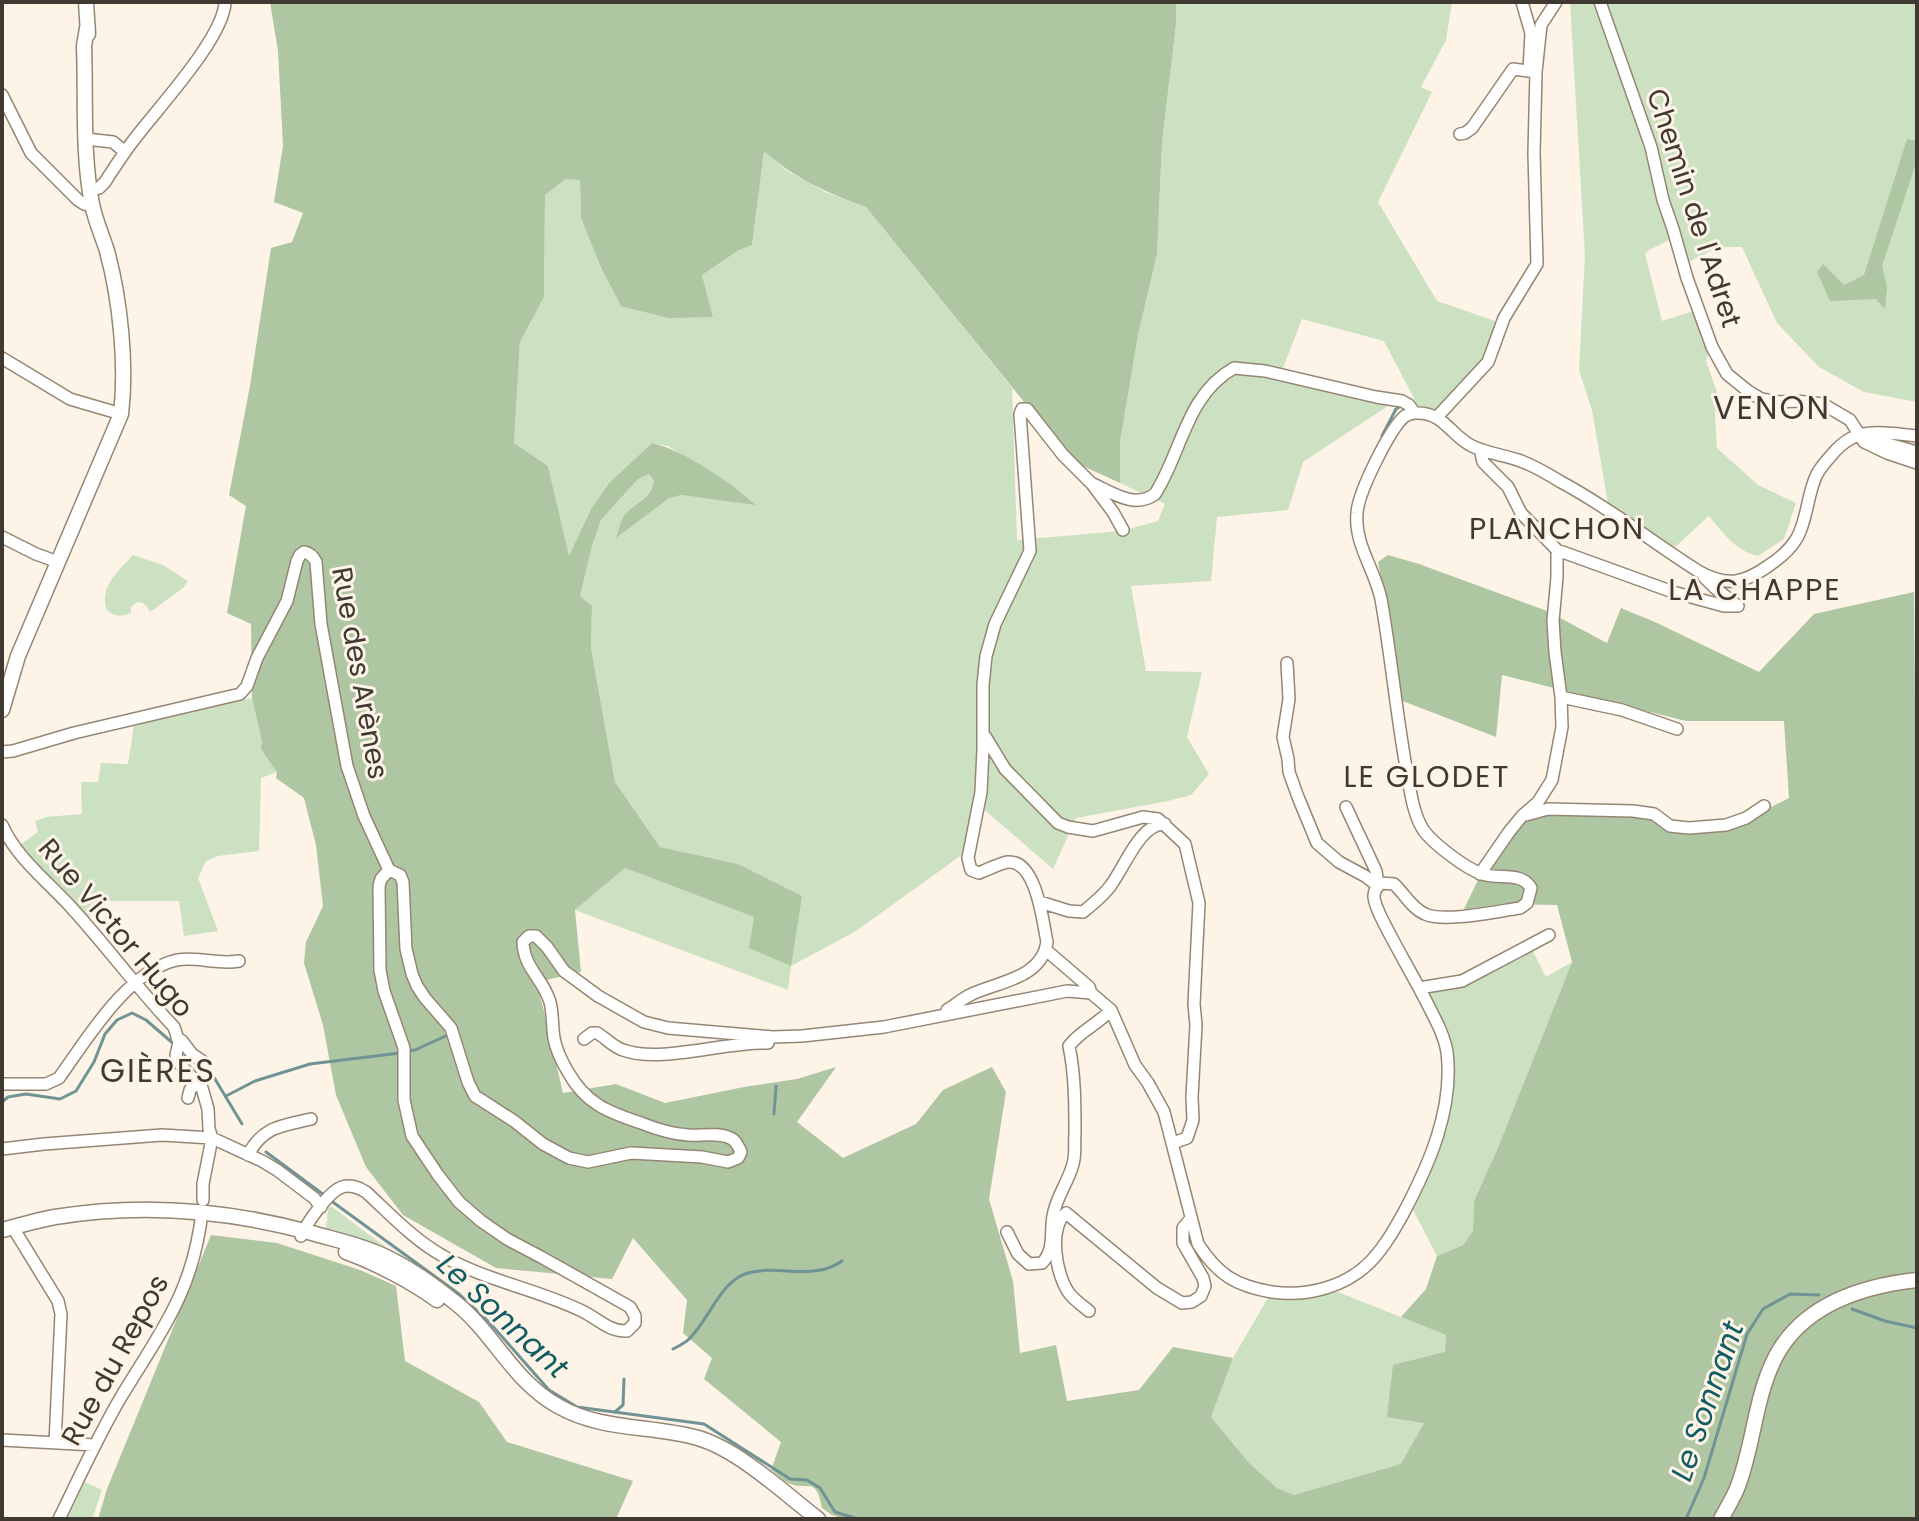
<svg xmlns="http://www.w3.org/2000/svg" width="1919" height="1521" viewBox="0 0 1919 1521" font-family="Poppins,sans-serif">
<rect width="100%" height="100%" fill="#fdf3e7"/>
<path fill="#cce1c1" d="M1176 2H1452L1446 40 1421 87 1432 92 1378 202 1437 301 1498 322 1485 357 1476 370 1437 412 1418 406 1384 341 1302 319 1278 381 1394 402 1303 462 1288 510 1217 517 1211 581 1131 586 1146 671 1202 672 1187 737 1209 774 1191 795 1168 801 1076 818 1053 869 973 800 963 854 856 931 791 966 788 990 575 910 625 868 754 917 750 948 791 965 738 864 660 847 615 782 591 648 592 606 580 596 592 546 601 520 637 480 649 474 654 481C647 504 633 501 624 517 620 522 619 531 617 537L668 499 681 495 755 504 741 492 668 446 652 443 609 483 591 509 569 557 548 466 514 443 520 342 544 297 545 195 565 178 580 180 581 218 713 317 702 275 739 250 752 245 764 150 786 170 825 192 866 207 1012 388 1017 540 1121 531 1158 521 1165 504 1120 483V442L1138 335 1157 254 1162 143 1176 24Z
M1570 2H1917V402L1864 392 1819 367 1777 323 1742 247H1718L1689 262 1678 236 1649 250 1645 254 1662 321 1694 311 1708 355 1706 361 1718 395 1715 415 1717 448 1758 485 1796 503 1784 539 1758 556C1736 551 1723 533 1709 516L1674 548 1608 504 1592 410 1579 370 1585 256Z
M133 555 163 565 188 581 183 588 150 612C146 603 138 597 131 608V613C120 617 114 617 106 609 100 585 119 571 133 555Z
M252 698 262 742 277 772 261 778 259 851 218 856 206 861 198 878 218 931 184 936 179 901H108L97 908 88 919 51 881 20 845 38 832 35 821 46 817 82 814 81 782H98L101 763 128 764 134 725 183 711Z
M1531 948 1546 977 1572 962 1497 1150 1474 1201 1473 1231 1463 1245 1437 1256 1412 1208 1448 1126 1453 1067 1445 1026 1426 989 1462 984Z
M328 1207H332L395 1254 326 1233Z
M1287 1287 1338 1292 1446 1335 1445 1352 1424 1422 1402 1464 1294 1495 1277 1488 1249 1463 1211 1417 1233 1358 1269 1296Z
M83 1481 102 1490 92 1519H65Z"/>
<path fill="#aec6a2" d="M270 2H1176V24L1162 143 1157 254 1138 335 1120 442V483L1072 461 866 207C825 192 797 180 764 151L752 245 739 250 702 275 713 317 669 318 621 306 601 267 581 218 580 180 565 179 545 195 544 297 520 342 514 443 548 466 569 556 591 509 609 483 652 443C682 449 733 484 756 505L681 495 668 499 616 538C619 529 621 518 627 512 640 500 649 500 654 481L649 474 637 480 601 520 592 546 580 596 592 606 591 648 615 782 660 847 738 864 802 896 791 966 749 948 754 917 625 868 575 910 581 972 537 982 563 1093 616 1084 665 1103 744 1087 797 1079 836 1067 797 1122 843 1158 916 1124 943 1090 992 1067 1006 1092 989 1199 1013 1281 1020 1353 1056 1345 1067 1401 1139 1390 1173 1347 1233 1358 1211 1417 1249 1463 1277 1488 1294 1495 1401 1464 1424 1423 1387 1417 1393 1365 1445 1352 1446 1335 1401 1317 1426 1289 1437 1256 1463 1245 1473 1231 1474 1201 1497 1150 1572 962 1557 905 1516 904 1463 911 1479 878 1521 822 1543 813 1639 816 1657 820 1670 831 1734 826 1789 798 1784 721H1686L1502 675 1496 737 1400 700 1396 662 1378 562 1388 555 1419 564 1547 611 1607 643 1621 608 1655 622 1759 672 1814 614 1914 592 1915 698H1917V1519H844L832 1515 822 1508C816 1474 807 1492 788 1483 782 1480 777 1474 771 1470L781 1442 704 1379 712 1358 683 1333 687 1300 633 1238 612 1279 496 1268 403 1215 366 1167 336 1095 323 1025 304 963 306 942 323 906 316 845 304 798 276 778 277 772 261 749 262 742 252 698 251 624 227 613 246 506 229 495 250 386 271 248 292 242 303 213 274 202 283 146 278 51Z
M1907 139 1917 141V160L1882 266 1887 287 1885 309 1876 299 1830 301 1817 272 1823 264 1844 285 1864 275Z
M211 1235 277 1243 360 1270 396 1286 405 1361 479 1402 507 1442 633 1481 616 1519H98L107 1489Z"/>
<g fill="none" stroke-linecap="round" stroke-linejoin="round">
<path stroke="#709495" stroke-width="3" d="M1382 436 1396 409 1403 405
M407 1051 415 1050 448 1035
M203 1067 212 1074 242 1124
M226 1096 255 1081 310 1064 400 1053
M2 1102 8 1097 26 1094 60 1099 76 1091 94 1062 105 1034 117 1020 132 1013 146 1020 175 1045
M774 1114 776 1086
M266 1152 324 1195
M330 1200 459 1294 489 1322 549 1390 577 1407 704 1424 790 1479 807 1480 820 1488 835 1512 858 1519
M1852 1309 1885 1321 1917 1328
M673 1349C679 1346 685 1343 689 1339 708 1321 720 1283 745 1274 777 1263 813 1282 842 1261
M615 1412 623 1405 624 1379
M1686 1519 1704 1478 1747 1334 1763 1309 1790 1294 1819 1295"/>
<g stroke="#958674" stroke-width="14">
<path id="minor" d="M1522 2 1531 33 1529 71
M1600 2 1651 147 1663 200 1673 229 1687 278 1712 347 1727 374 1748 391 1761 399 1780 402 1796 401 1823 404 1850 420 1864 442 1887 453 1917 463
M2 95 31 153 78 200 84 204 92 206
M1460 134 1465 133 1472 128 1513 69 1536 72
M86 139 113 142 125 152
M91 190 99 188 105 182C114 168 123 154 133 141 156 110 224 38 225 2
M2 358 70 399 121 414
M1437 417 1488 362 1504 318 1537 264 1534 153 1536 72 1541 25 1556 2
M1868 442H1881L1917 452
M1480 449 1483 462 1508 487 1521 513 1557 550 1673 592 1724 606H1738
M1093 484C1113 493 1135 509 1155 494 1182 452 1186 395 1234 368L1265 371 1376 397 1402 401 1409 405 1414 412
M2 537 36 554 58 562
M1704 577 1715 588 1738 606
M1287 663 1289 699 1283 737 1288 759 1289 772 1298 797 1317 843 1339 862 1365 876 1378 886
M1561 697 1622 710 1677 729
M985 736 1005 769 1058 823 1068 827 1093 831 1143 817 1158 819 1185 844 1199 903 1194 1004 1196 1025 1192 1097 1193 1120 1187 1138 1173 1143
M2 752 13 751 74 733 240 694 247 686 257 658 287 601 297 561 300 555 304 552C310 553 313 556 316 562L321 624 347 766 364 816 389 870
M1346 807 1376 871 1378 886
M1526 815 1548 809 1633 811 1654 814 1670 826 1689 828 1726 825 1746 818 1764 806
M2 825C16 857 46 880 69 905 105 944 137 988 174 1027L179 1042 176 1055 178 1062 202 1088 208 1109 209 1129 212 1138 203 1184V1200
M389 870 400 875 403 882 406 949 412 974 417 986 425 998 451 1028 468 1082 475 1096 514 1121 543 1144 569 1158 588 1162 631 1153 702 1157 728 1162 738 1158 741 1152C738 1146 736 1140 730 1138 719 1132 700 1136 688 1135 671 1134 656 1129 641 1123 608 1112 586 1104 568 1072 562 1062 556 1049 554 1038 552 1026 553 1014 550 1002 543 978 524 969 523 942L529 936H536L547 947 564 971 598 996 644 1022 668 1028 773 1037 802 1036 884 1027 1067 991 1091 993 1111 1010 1135 1065 1148 1083 1164 1112 1198 1244C1218 1275 1236 1286 1272 1292 1307 1297 1347 1287 1372 1260 1385 1246 1394 1230 1403 1214 1429 1165 1454 1109 1447 1052 1444 1034 1434 1017 1426 1001 1411 972 1394 944 1380 915 1375 903 1369 893 1381 883L1394 884C1404 893 1411 908 1425 914 1444 923 1498 911 1520 908L1527 903 1531 888C1521 871 1499 880 1482 874 1465 868 1435 845 1424 831 1412 813 1410 787 1406 767 1396 711 1391 655 1381 599 1375 570 1354 544 1357 513 1358 493 1390 428 1405 416 1409 414 1412 413 1416 413 1444 412 1451 436 1472 446 1486 453 1503 455 1518 460 1533 465 1548 474 1561 482 1610 508 1652 542 1698 571 1728 588 1745 583 1771 564 1780 558 1791 548 1797 538 1808 518 1807 494 1817 474 1822 465 1829 458 1836 450 1842 444 1848 439 1856 436 1871 430 1900 434 1917 436
M1480 874 1509 832 1522 816 1538 802 1552 780 1562 727 1561 697 1555 652 1553 621 1557 577V550
M1040 902 1069 911 1083 912C1093 904 1104 895 1111 885 1124 868 1141 822 1165 824
M1046 950 1089 987 1091 993
M1419 988 1462 981 1549 935
M946 1015 947 1010C955 1005 962 999 970 995 996 982 1042 979 1047 942 1043 924 1037 860 1008 862 1001 863 986 870 979 873L971 870 968 858 981 792 983 750V685L986 656 995 624 1030 551 1020 414 1022 409H1027L1063 455 1092 484 1113 512 1123 530
M177 1038 182 1041 192 1054 205 1063
M584 1039 592 1033H597C606 1038 613 1047 623 1050 661 1064 726 1041 768 1043
M2 1084H46L59 1078C87 1039 127 971 177 960 197 956 217 965 239 961
M188 1098 190 1090 196 1082
M2 1149 44 1144 162 1135 212 1138 262 1161 277 1170 314 1198 321 1207
M248 1155C263 1126 282 1126 311 1119
M15 1231 58 1301 61 1314 55 1443
M1007 1232 1018 1254 1029 1264 1042 1263C1055 1250 1050 1233 1053 1216 1056 1197 1068 1183 1073 1164 1076 1154 1074 1143 1075 1133 1075 1104 1075 1075 1069 1046 1080 1031 1098 1024 1111 1010
M301 1236C307 1223 328 1192 342 1187 350 1184 360 1188 366 1192 390 1214 414 1240 443 1256 486 1281 537 1289 582 1311 597 1318 609 1332 627 1331L635 1323V1316L630 1307 541 1257 507 1239 481 1221 459 1202 438 1175 412 1136 404 1100V1048L384 991 380 970 379 886 381 879 389 870
M1089 1311C1083 1306 1074 1300 1069 1293 1056 1275 1048 1229 1066 1213L1157 1288 1182 1303 1192 1302 1201 1296 1205 1286 1203 1278 1183 1243V1228L1191 1218
M2 1440 95 1445
M59 1519C79 1478 98 1436 121 1397 161 1331 193 1292 202 1212"/>
</g>
<g stroke="#958674" stroke-width="17">
<path id="major" d="M86 2 88 34
M2 710 18 656 121 414C127 364 120 299 107 251 102 235 95 220 92 204 82 153 86 98 84 46L87 28
M2 1230C19 1226 37 1220 55 1217 141 1203 228 1210 312 1233 329 1238 347 1242 364 1248 398 1259 429 1281 457 1304 494 1334 514 1382 558 1406 601 1431 652 1425 698 1438 739 1450 784 1493 818 1519
M346 1252C376 1263 411 1281 437 1300
M1721 1519C1727 1508 1734 1497 1738 1486 1754 1444 1755 1396 1776 1356 1804 1304 1862 1286 1917 1280"/>
</g>
<use href="#minor" stroke="#fff" stroke-width="11"/>
<use href="#major" stroke="#fff" stroke-width="14"/>
</g>
<g text-anchor="middle" dominant-baseline="central" stroke-width="6" stroke-linejoin="round" paint-order="stroke">
<g font-size="28" fill="#3f3931" stroke="#fdf3e7">
<text transform="translate(1694 208) rotate(72)">Chemin de l'Adret</text>
<text transform="translate(360 673) rotate(80)">Rue des Arènes</text>
<text transform="translate(116 928) rotate(50)">Rue Victor Hugo</text>
<text transform="translate(115 1360) rotate(-61)">Rue du Repos</text>
</g>
<g font-size="30" letter-spacing="2" fill="#3f3931" stroke="#fdf3e7">
<text x="1557" y="528">PLANCHON</text>
<text x="1755" y="589">LA CHAPPE</text>
<text x="1427" y="776">LE GLODET</text>
</g>
<g font-size="30" font-style="italic" fill="#115d63" stroke="#fdf3e7">
<text transform="translate(503 1316) rotate(43)">Le Sonnant</text>
<text transform="translate(1707 1401) rotate(-71)">Le Sonnant</text>
</g>
<g font-size="32" letter-spacing="2" fill="#3f3931" stroke="#fdf3e7">
<text x="1772" y="407">VENON</text>
<text x="158" y="1070">GIÈRES</text>
</g>
</g>
<rect width="1919" height="1521" fill="none" stroke="#3f3931" stroke-width="8"/>
</svg>
